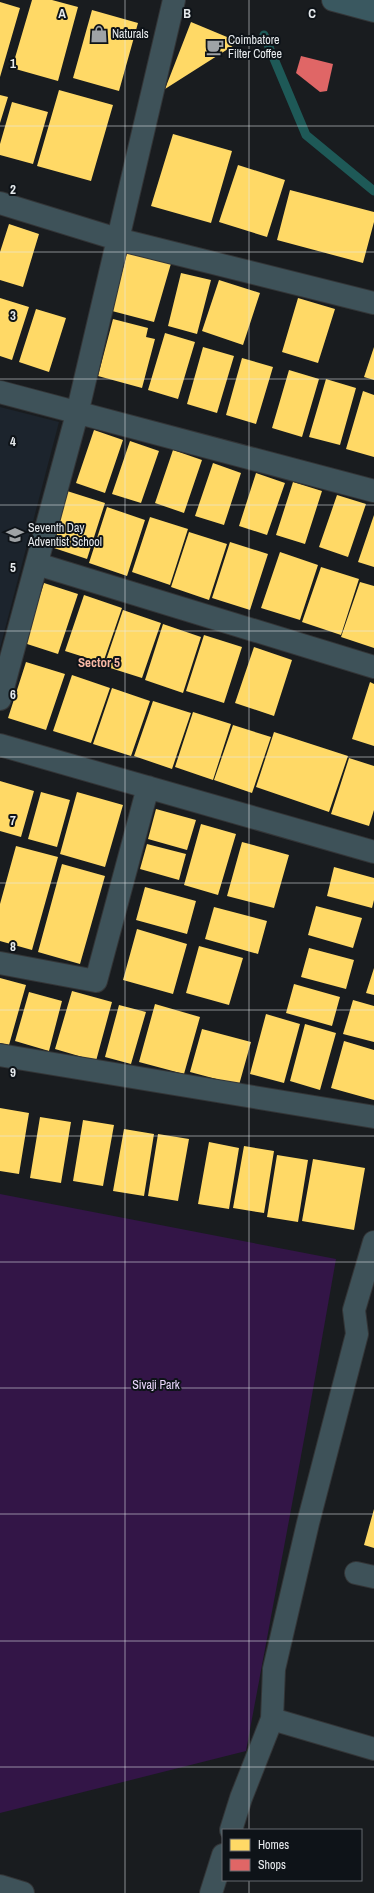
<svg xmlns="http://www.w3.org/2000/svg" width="374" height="1893" viewBox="0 0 374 1893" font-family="'Archivo Narrow',sans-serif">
<rect width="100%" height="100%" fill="#191c1f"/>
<path fill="#1c242d" d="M0 407 59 422 0 648Z"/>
<path fill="#331547" d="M0 1194 336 1259 306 1429 246 1751 0 1813Z"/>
<path fill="#ffd966" d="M32 0H52L78 7 58 81 12 68Z
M0 2 20 8 0 77Z
M92 10 138 23 119 91 73 78Z
M191 22 239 42 165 89Z
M59 90 113 105 91 181 37 166Z
M0 95 8 97 0 123Z
M12 102 48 112 33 164 0 155V144Z
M173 134 232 151 211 223 151 206Z
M238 165 285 180 267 237 219 222Z
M290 190 374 212V222L363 263 277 240Z
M9 224 39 234 23 287 0 280V252Z
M128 249 172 260 154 322 112 311Z
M181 273 211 280 197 334 168 326Z
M219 280 260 293 243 345 202 331Z
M0 298 29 307 12 360 0 356Z
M298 298 335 309 318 363 282 352Z
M36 309 66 318 49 372 19 362Z
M113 319 148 328 146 337 155 339 142 388 98 376Z
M165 333 195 342 178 399 148 390Z
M203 347 234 356 217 413 187 404Z
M374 347V380L364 377Z
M242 358 273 367 256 424 226 415Z
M289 370 319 379 302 437 272 428Z
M326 379 356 388 340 445 309 437Z
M363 391 374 395V457L346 449Z
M94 430 123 440 105 493 76 483Z
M130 441 159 451 141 503 112 494Z
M173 450 202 460 184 513 155 503Z
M213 463 241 473 224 525 195 516Z
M256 473 285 483 267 535 239 526Z
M293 482 322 491 305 544 276 535Z
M67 491 105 503 87 559 48 546Z
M337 495 366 504 348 557 319 547Z
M107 507 145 520 127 576 89 563Z
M374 515V567L358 562Z
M150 517 188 529 170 585 132 572Z
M189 532 227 544 209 600 171 587Z
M230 542 268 554 250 610 212 598Z
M280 552 318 565 300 620 261 608Z
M321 567 359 579 341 635 302 622Z
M360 582 374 586V648L341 637Z
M44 583 78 594 58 654 24 643Z
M84 595 122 608 103 663 65 651Z
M123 610 161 623 142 678 104 666Z
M163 624 201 637 183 693 145 680Z
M204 635 242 647 224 703 186 691Z
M254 647 292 660 274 716 235 703Z
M26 662 65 674 46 730 8 718Z
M72 675 110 688 91 743 53 731Z
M370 682 374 684V746L352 739Z
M112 688 150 701 131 756 93 744Z
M153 701 191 713 172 769 134 756Z
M193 712 231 724 213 780 175 767Z
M233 725 271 737 252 793 214 780Z
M274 732 348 756 329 812 256 787Z
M349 758 374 766V810L369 826 331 814Z
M0 781 34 791 21 837 0 831Z
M41 792 70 800 57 847 28 839Z
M77 792 123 805 105 867 60 854Z
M156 809 196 820 187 850 148 839Z
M201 824 236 834 218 895 184 885Z
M242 842 289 855 274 908 227 896Z
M147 844 186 854 179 880 140 869Z
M16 846 58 857 32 950 0 941V904Z
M62 864 105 876 80 964 38 952Z
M334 867 374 878V900L372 908 327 896Z
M145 887 196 901 187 934 136 920Z
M316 906 362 918 353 948 308 935Z
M214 907 267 921 258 954 205 939Z
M137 929 187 944 173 994 123 980Z
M199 946 243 958 229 1005 186 993Z
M309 948 354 960 346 989 301 977Z
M374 968V995L366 993Z
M0 978 26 985 9 1045 0 1043Z
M294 984 340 997 332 1026 286 1013Z
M72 991 112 1002 96 1061 55 1049Z
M29 992 62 1001 49 1051 15 1041Z
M353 1000 374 1006V1042L343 1034Z
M155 1004 200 1017 184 1074 139 1062Z
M119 1005 146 1012 131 1064 105 1057Z
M266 1014 300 1024 284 1083 250 1074Z
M305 1024 336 1033 320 1090 290 1081Z
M202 1029 251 1042 239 1085 190 1072Z
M344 1041 374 1050V1100L331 1088Z
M0 1108 29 1113 19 1174 0 1171Z
M40 1117 71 1122 61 1183 30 1178Z
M83 1120 114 1125 103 1186 73 1181Z
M124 1129 154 1134 144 1196 113 1191Z
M158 1134 189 1139 178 1201 148 1196Z
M209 1142 239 1148 229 1209 198 1204Z
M244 1146 274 1151 264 1213 233 1208Z
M277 1155 308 1160 298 1222 267 1217Z
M313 1159 365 1168 354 1230 302 1221Z
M374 1509V1548L364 1545Z"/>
<path fill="#e06666" d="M301 56 333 64 327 91 320 92 296 73Z"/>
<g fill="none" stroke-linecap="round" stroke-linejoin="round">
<path stroke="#1e5957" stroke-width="9" d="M264 35 306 135 374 191"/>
<g stroke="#333537" stroke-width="24">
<path id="minor" d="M0 203 117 239 374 303
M0 392 374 491
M37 564 374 667
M0 699 77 414 174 0
M0 745 374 852
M0 963 96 981 148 787
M0 1055 374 1117
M356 1573 374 1577
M272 1719 374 1749
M231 1830 241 1798 272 1719 274 1669 308 1523 357 1334 354 1310 374 1242
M0 1886 23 1893
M211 1893 223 1855"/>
</g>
<g stroke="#333537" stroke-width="24">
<path id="major" d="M333 0 374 11"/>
</g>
<use href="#minor" stroke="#3e5259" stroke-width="22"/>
<use href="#major" stroke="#3a5860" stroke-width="22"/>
</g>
<path fill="none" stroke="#e7ebee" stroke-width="1" stroke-opacity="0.55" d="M125 0V1893M249 0V1830M0 126H374M0 252H374M0 379H374M0 505H374M0 631H374M0 757H374M0 883H374M0 1010H374M0 1136H374M0 1262H374M0 1388H374M0 1514H374M0 1641H374M0 1767H374M249 1880V1893"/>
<defs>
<g id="shop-bare" transform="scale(1.38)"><path d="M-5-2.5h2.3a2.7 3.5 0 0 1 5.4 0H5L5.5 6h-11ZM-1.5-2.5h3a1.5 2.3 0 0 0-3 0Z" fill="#9fa3a6" stroke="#0e1318" stroke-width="2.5" paint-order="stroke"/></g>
<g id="cafe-bare" transform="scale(1.38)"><path d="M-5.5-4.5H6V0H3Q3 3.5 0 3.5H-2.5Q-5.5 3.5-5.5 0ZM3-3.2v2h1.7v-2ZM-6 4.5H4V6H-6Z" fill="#9fa3a6" stroke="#0e1318" stroke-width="2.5" paint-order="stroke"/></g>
<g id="school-bare" transform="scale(1.38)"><path d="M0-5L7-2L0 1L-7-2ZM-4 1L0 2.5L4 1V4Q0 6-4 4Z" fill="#9fa3a6" stroke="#0e1318" stroke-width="2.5" paint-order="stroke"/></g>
</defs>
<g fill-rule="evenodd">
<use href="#shop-bare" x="99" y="34"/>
<use href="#cafe-bare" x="215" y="47"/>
<use href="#school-bare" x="15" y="535"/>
</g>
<g text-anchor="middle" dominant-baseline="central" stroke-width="4" stroke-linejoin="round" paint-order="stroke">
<g font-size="12" fill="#e7ebee" stroke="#0e1318" text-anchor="start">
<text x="112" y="34">Naturals</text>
<text x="228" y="40">Coimbatore<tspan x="228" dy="14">Filter Coffee</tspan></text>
<text x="28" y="528">Seventh Day<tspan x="28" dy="14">Adventist School</tspan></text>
</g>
<g font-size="12" fill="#ebd7fd" stroke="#0e1318">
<text x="156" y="1385">Sivaji Park</text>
</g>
<g font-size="13" font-weight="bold" fill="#f8b8a4" stroke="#0e1318">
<text x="99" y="662">Sector 5</text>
</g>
</g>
<g font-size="13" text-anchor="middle" font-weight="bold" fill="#e7ebee" stroke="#0e1318" stroke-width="4" stroke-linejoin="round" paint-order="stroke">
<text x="62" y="18">A</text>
<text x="187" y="18">B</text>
<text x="312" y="18">C</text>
<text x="13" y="68">1</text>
<text x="13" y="194">2</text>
<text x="13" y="320">3</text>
<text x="13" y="446">4</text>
<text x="13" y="572">5</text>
<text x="13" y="699">6</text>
<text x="13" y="825">7</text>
<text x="13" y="951">8</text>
<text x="13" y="1077">9</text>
</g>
<rect x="222" y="1829" width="140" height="52" fill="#0e1318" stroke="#65696e"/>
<rect x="230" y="1839" width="20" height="12" fill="#ffd966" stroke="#65696e"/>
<text x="258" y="1849" font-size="12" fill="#e7ebee">Homes</text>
<rect x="230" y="1859" width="20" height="12" fill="#e06666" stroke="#65696e"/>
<text x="258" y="1869" font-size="12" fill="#e7ebee">Shops</text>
</svg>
